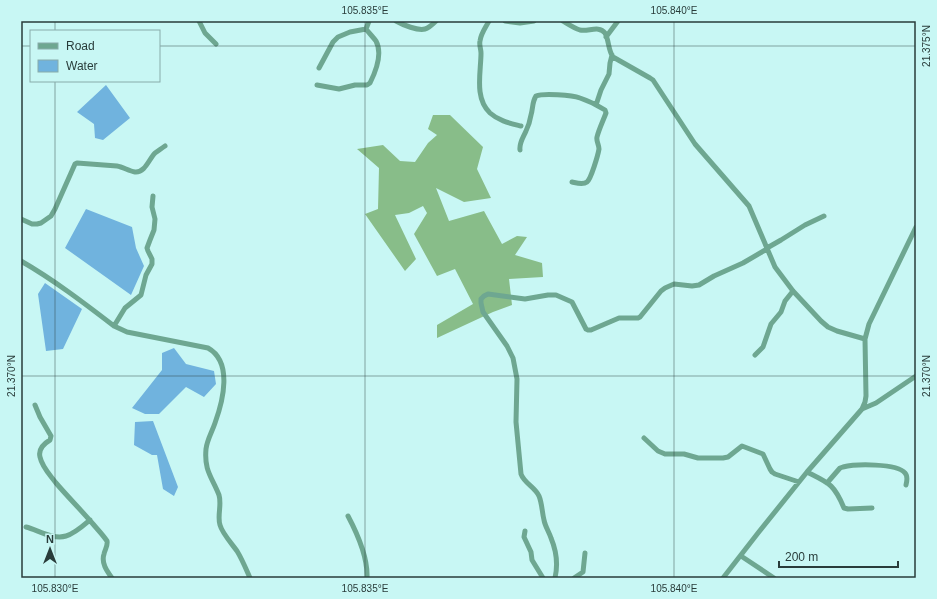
<svg xmlns="http://www.w3.org/2000/svg" width="937" height="599" viewBox="0 0 937 599" font-family="Helvetica,sans-serif">
<rect width="100%" height="100%" fill="#c8f7f4"/>
<path fill="#88bd89" d="M433 115H450L483 147 477 169 491 198 464 202 436 188 449 221 484 211 502 244 517 236 527 237 515 255 542 263 543 277 509 279 512 305 493 312 437 338V325L473 304 455 269 437 276 414 234 427 213 423 206 409 213 395 215 416 259 405 271 365 214 378 209 379 168 357 149 383 145 400 161 415 162 428 143 437 135 428 129Z"/>
<path fill="#70b3de" d="M106 85 130 118 103 140 95 138 94 124 77 112Z
M86 209 132 227 136 248 144 266 131 295 65 248Z
M45 283 82 309 63 349 46 351 38 294Z
M174 348 186 364 214 371 216 384 204 397 186 387 159 414H145L132 408 162 370V353Z
M153 421 178 487 174 496 163 489 157 455H152L134 445 135 422Z"/>
<g fill="none" stroke-linecap="round" stroke-linejoin="round">
<path stroke="#6ea791" stroke-width="5" d="M199 21 205 33 216 44
M396 21C403 25 418 31 425 29 429 28 433 24 436 21
M489 21C486 27 481 33 480 41 479 45 481 49 481 53 481 72 474 98 490 113 499 121 509 123 521 126
M505 21 520 23 534 21
M563 21C568 24 574 28 580 30 588 32 599 25 605 33 609 40 608 50 613 57L650 78 653 80 695 144 749 206 775 267 793 291 821 321 828 327 837 331 865 339
M606 37 618 21
M319 68 333 42 338 37 350 32 366 29 369 21
M317 85 339 89 355 85H367L370 83C376 71 383 54 376 41 373 37 369 33 366 29
M596 105 601 90 609 74 610 63 612 55
M520 150C519 143 523 138 526 131 528 127 530 121 531 115 533 109 532 102 536 96 543 93 572 95 580 98 589 101 597 105 605 110L606 113C603 121 599 129 597 137 596 141 599 145 599 149 598 155 591 179 587 182 583 185 577 183 572 182
M21 219 32 224H37L41 223 51 216 55 209 75 164 77 163 117 166C123 167 129 171 135 172 145 173 149 159 155 153 158 151 162 148 165 146
M767 248 781 240 805 225 824 216
M21 261C54 280 84 303 114 326L127 332 208 348C233 362 223 401 215 423 212 432 207 440 206 449 204 471 212 477 219 495 222 505 217 516 220 525 222 533 232 544 237 551 242 559 246 569 250 578
M114 326 125 308 141 295 146 275 152 264V259L148 251 147 248 150 240 154 230 155 219 152 207 153 196
M755 355 763 347 771 324 781 312 785 301 793 291
M35 405 40 417 51 436 50 440C45 443 38 449 40 457 42 467 50 475 56 483 68 497 81 510 93 524 98 530 103 535 107 541 108 546 105 549 104 554 101 563 107 571 112 578
M862 409 876 403 916 376
M644 438 658 451 665 454H684L698 458H723L728 457 742 446 763 454 770 469 772 472 775 474 799 482
M807 472C829 483 834 484 844 508L848 509 872 508
M827 483 840 468 843 467C855 464 897 463 905 473 908 476 907 481 906 485
M348 516C357 533 368 558 367 578
M26 527C38 530 53 540 66 536 74 534 83 526 90 520
M525 531 524 537 531 552 532 560 543 578
M741 556 774 578
M555 578C558 565 556 550 551 538 549 532 545 526 544 520 542 512 542 503 539 496 535 487 524 483 521 474L516 422 517 379 513 358 507 346 483 312 481 303V299L484 296 488 294 525 299 548 295H556L572 302 586 329 588 330H591L619 318H638L640 317 661 291 665 288 674 284 692 286 699 285 714 276 743 263 767 249
M574 578 583 572 585 553
M723 578 758 533 807 472 862 409 865 402 866 396 865 339 869 324 916 227"/>
</g>
<path fill="none" stroke="#293c3a" stroke-width="1" stroke-opacity="0.45" d="M55 21V31M365 21V578M674 21V578M21 46H31M159 46H916M55 81V578M21 376H916"/>
<rect width="937" height="599" fill="none" stroke="#c8f7f4" stroke-width="44"/>
<rect x="30" y="30" width="130" height="52" fill="#c8f7f4" stroke="#88acaa"/>
<rect x="38" y="43" width="20" height="6" fill="#6ea791" stroke="#88acaa"/>
<text x="66" y="50" font-size="12" fill="#293c3a">Road</text>
<rect x="38" y="60" width="20" height="12" fill="#70b3de" stroke="#88acaa"/>
<text x="66" y="70" font-size="12" fill="#293c3a">Water</text>
<g transform="translate(50 549)" stroke="#c8f7f4" stroke-width="3" paint-order="stroke">
<path d="M0-3L7 15L0 10L-7 15Z" fill="#293c3a"/>
<text y="-6" font-size="11" font-weight="bold" text-anchor="middle" fill="#293c3a">N</text>
</g>
<path d="M779 561v6h119v-6" fill="none" stroke="#293c3a" stroke-width="2"/>
<text x="785" y="561" font-size="12" fill="#293c3a" stroke="#c8f7f4" stroke-width="3" paint-order="stroke">200 m</text>
<rect x="22" y="22" width="893" height="555" fill="none" stroke="#293c3a" stroke-width="1.5"/>
<g font-size="10" text-anchor="middle" fill="#293c3a">
<text x="365" y="14">105.835°E</text>
<text x="674" y="14">105.840°E</text>
<text transform="translate(926 46) rotate(-90)" y="4">21.375°N</text>
<text transform="translate(11 376) rotate(-90)" y="4">21.370°N</text>
<text transform="translate(926 376) rotate(-90)" y="4">21.370°N</text>
<text x="55" y="592">105.830°E</text>
<text x="365" y="592">105.835°E</text>
<text x="674" y="592">105.840°E</text>
</g>
</svg>
